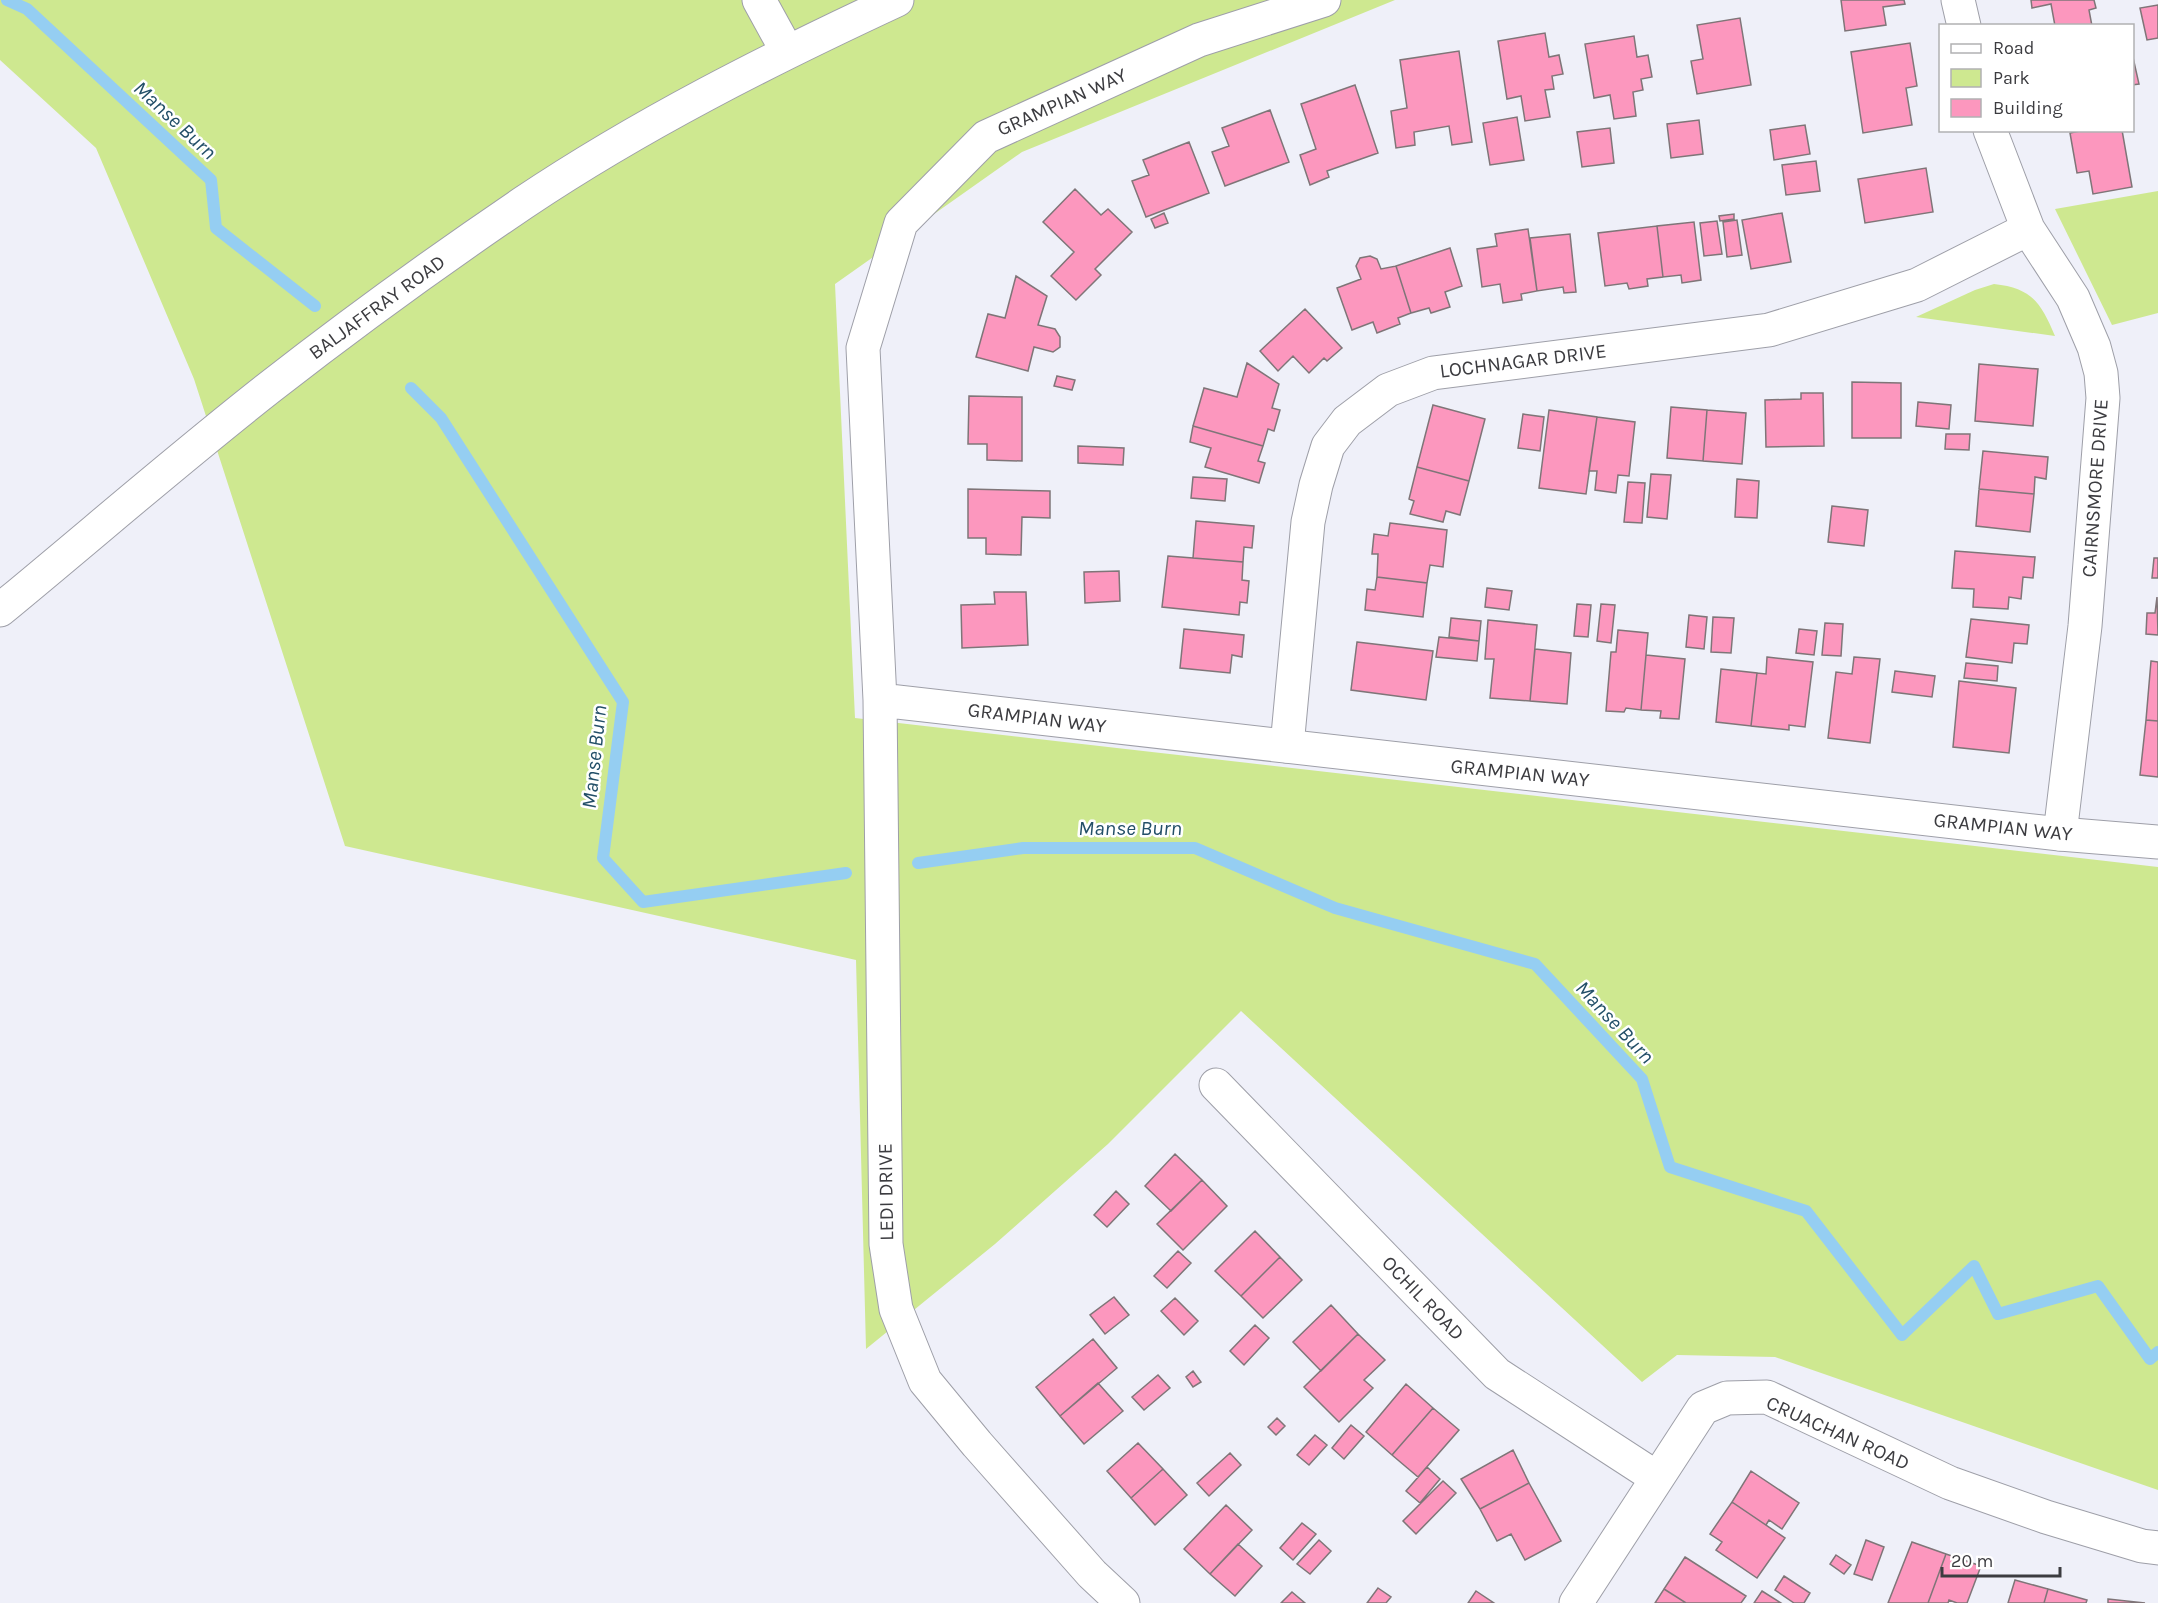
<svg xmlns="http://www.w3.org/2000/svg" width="2158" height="1603" viewBox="0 0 2158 1603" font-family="Karla,sans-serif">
<rect width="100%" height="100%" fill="#eff0f9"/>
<path fill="#cee890" d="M0 0H1395L1022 152 835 284 855 718 2158 867V1490L1775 1357 1677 1355 1642 1382 1241 1011 1108 1144 995 1244 866 1349 856 960 345 846 194 379 96 148 0 60Z
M2158 191V313L2112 325 2055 209Z
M1994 284C2032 288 2041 303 2055 336L1916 317 1975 290Z"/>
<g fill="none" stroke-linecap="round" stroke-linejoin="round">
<path stroke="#95cef2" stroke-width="12" d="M7 0 27 9 211 180 216 228 315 306
M411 388 441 418 623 702 603 858 643 902 846 873
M918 863 1023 848H1195L1335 908 1535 964 1642 1079 1670 1167 1806 1211 1902 1335 1974 1266 1998 1314 2098 1286 2150 1359 2158 1352"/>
</g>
<path fill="#fc97be" stroke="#7f7578" stroke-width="1.5" d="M1841 0H1904L1905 4 1883 7 1886 25 1845 31Z
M2031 0H2094L2096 8 2089 10 2092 26H2055L2051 4 2032 8Z
M2158 5V38L2147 40 2140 8Z
M1740 18 1751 85 1697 94 1691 61 1703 59 1697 25Z
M1545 33 1549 57 1559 55 1563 74 1552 76 1554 89 1545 90 1550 117 1525 121 1521 96 1507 99 1498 41Z
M1634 36 1637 57 1648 55 1652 77 1641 79 1643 90 1633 92 1636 116 1614 119 1610 95 1594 98 1585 44Z
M1910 43 1917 86 1906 88 1912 125 1863 133 1851 52Z
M1459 51 1472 142 1452 145 1449 126 1414 132 1415 145 1396 148 1391 111 1407 108 1400 60Z
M2132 53 2139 84 2132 85Z
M1355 85 1378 153 1327 171 1329 177 1310 185 1300 155 1316 149 1301 104Z
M1270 110 1289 162 1225 186 1212 152 1229 146 1222 128Z
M1517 117 1524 160 1490 165 1483 123Z
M1699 120 1703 154 1671 158 1667 124Z
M1805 125 1810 154 1774 160 1770 130Z
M1610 128 1614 163 1582 167 1577 132Z
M2085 130H2122L2132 187 2093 194 2089 171 2077 173 2070 133Z
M1189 142 1209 193 1146 217 1132 181 1149 175 1143 160Z
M1816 161 1820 191 1786 195 1782 165Z
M1926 168 1933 212 1865 223 1858 179Z
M1075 189 1101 215 1108 209 1132 232 1095 269 1101 275 1076 300 1051 276 1074 252 1043 222Z
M1164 213 1168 223 1155 228 1151 219Z
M1782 213 1791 262 1751 269 1742 220Z
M1734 214V219L1720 221 1719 216Z
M1737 220 1742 255 1727 257 1723 222Z
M1717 221 1722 254 1704 256 1700 223Z
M1694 222 1701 280 1682 283 1681 275 1663 277 1657 226Z
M1657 226 1663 277 1647 279 1648 286 1629 289 1627 283 1605 286 1598 233Z
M1528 229 1537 291 1521 294 1522 300 1503 303 1500 284 1482 287 1477 249 1497 246 1495 234Z
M1570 234 1576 292 1564 293 1563 287 1537 291 1530 238Z
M1450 248 1462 286 1445 292 1450 307 1431 313 1429 308 1411 313 1396 266Z
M1370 256 1377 259 1381 269 1396 266 1411 313 1398 318 1400 324 1377 333 1373 322 1352 330 1337 288 1361 279 1356 266 1360 258Z
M1016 276 1047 296 1038 325 1055 329 1060 337V347L1053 352 1034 347 1028 371 976 357 988 314 1005 318Z
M1305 309 1342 348 1327 361 1324 358 1309 373 1293 356 1278 371 1260 351Z
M1247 363 1279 384 1272 408 1280 410 1274 431 1268 429 1263 446 1193 426 1204 388 1237 397Z
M1979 364 2038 369 2033 426 1975 421Z
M1057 376 1075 380 1072 390 1054 386Z
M1852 382 1901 383V438H1852Z
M1801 393H1823L1824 446 1766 447 1765 400 1801 399Z
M969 396 1022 397V461L987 460V444H968Z
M1918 402 1951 405 1949 429 1916 426Z
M1433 405 1485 419 1469 481 1417 467Z
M1671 407 1707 410 1703 461 1667 458Z
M1549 410 1597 417 1586 494 1539 488Z
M1707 410 1746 413 1742 464 1703 461Z
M1523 414 1544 417 1540 451 1518 448Z
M1597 417 1635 422 1629 476 1618 475 1616 493 1595 490 1597 471H1589Z
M1193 426 1263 446 1258 461 1265 463 1259 483 1205 467 1211 448 1190 442Z
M1946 434H1970L1969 450 1945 449Z
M1078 446 1124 448 1123 465 1078 463Z
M1983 451 2048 457 2046 479 2035 477 2034 494 1979 489Z
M1417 467 1469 481 1460 515 1446 511 1443 522 1410 514 1414 501 1409 499Z
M1651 474 1671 475 1667 519 1647 517Z
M1193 477 1227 479 1225 501 1191 498Z
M1737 479 1759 481 1757 518 1735 517Z
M1628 482 1645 483 1642 523 1624 522Z
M968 489 1050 491V518L1022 517 1021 555 986 554V538H968Z
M1979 489 2034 494 2030 532 1976 526Z
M1832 506 1868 510 1864 546 1828 542Z
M1196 521 1254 526 1252 548 1244 547 1243 562 1193 558Z
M1390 523 1447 530 1443 567 1430 565 1427 583 1377 577 1378 554H1372L1374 534 1388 536Z
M1955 551 2035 557 2033 578 2023 577 2021 599 2009 597 2008 609 1973 607 1974 589 1952 588Z
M1168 556 1243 562 1242 580 1249 581 1247 603 1240 602 1239 615 1162 607Z
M2154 558H2158V578H2152Z
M1119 571 1120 601 1085 603 1084 572Z
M1377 577 1427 583 1423 617 1365 610 1367 589 1375 590Z
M1487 588 1512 591 1509 610 1485 607Z
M994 592H1026L1028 645 962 648 961 605 995 604Z
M2157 597 2158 635 2146 634 2147 613H2155Z
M1577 604 1591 605 1588 637 1574 636Z
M1601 604 1615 605 1611 643 1597 641Z
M1689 615 1707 617 1704 649 1686 647Z
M1713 617 1734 618 1731 653 1711 652Z
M1451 618 1481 621 1479 641 1449 637Z
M1971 619 2029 625 2027 644 2014 643 2012 663 1966 657Z
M1488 620 1537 625 1530 701 1490 698 1494 659H1485Z
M1825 623 1843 624 1841 656 1822 655Z
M1184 629 1244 635 1242 657 1232 655 1230 673 1180 668Z
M1799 629 1817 631 1814 655 1796 653Z
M1618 630 1648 633 1641 710 1626 708 1624 712 1606 711 1611 652H1616Z
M1439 637 1479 641 1477 661 1436 657Z
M1357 642 1433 651 1426 700 1351 690Z
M1535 649 1571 653 1567 704 1530 701Z
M1646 655 1685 659 1679 719 1660 718 1661 711 1641 710Z
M1767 657 1813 662 1805 727 1789 725V730L1751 726 1757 673 1766 674Z
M1854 657 1880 659 1870 743 1828 738 1836 672 1852 674Z
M2151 661 2158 662V721L2146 720Z
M1966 663 1998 666 1997 681 1964 678Z
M1721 669 1757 673 1751 726 1716 722Z
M1895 671 1935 676 1932 697 1892 692Z
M1959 681 2016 688 2009 753 1953 747Z
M2146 720 2158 721V777L2140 775Z
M1175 1154 1202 1180 1171 1211 1145 1186Z
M1202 1180 1227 1206 1183 1250 1157 1224Z
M1116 1191 1129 1204 1107 1227 1094 1215Z
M1255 1231 1280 1257 1241 1296 1215 1271Z
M1178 1251 1191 1263 1167 1288 1154 1276Z
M1280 1257 1302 1280 1263 1318 1241 1296Z
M1114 1297 1129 1315 1105 1334 1090 1315Z
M1175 1298 1198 1321 1184 1335 1161 1311Z
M1331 1305 1358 1334 1321 1371 1293 1342Z
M1255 1325 1269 1338 1244 1365 1230 1351Z
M1358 1334 1385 1360 1364 1380 1373 1388 1339 1422 1304 1387Z
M1093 1339 1117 1368 1060 1416 1036 1387Z
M1193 1371 1201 1382 1193 1387 1186 1377Z
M1158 1375 1170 1388 1144 1410 1132 1397Z
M1098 1383 1123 1411 1084 1444 1060 1416Z
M1406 1384 1433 1408 1392 1455 1366 1432Z
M1433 1408 1459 1430 1418 1477 1392 1455Z
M1277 1418 1285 1426 1276 1435 1268 1427Z
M1351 1425 1364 1436 1344 1459 1332 1448Z
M1315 1435 1327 1445 1309 1465 1297 1455Z
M1138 1443 1163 1469 1131 1498 1107 1471Z
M1513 1450 1529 1483 1480 1509 1461 1479Z
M1230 1453 1241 1465 1209 1496 1197 1483Z
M1427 1467 1440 1479 1420 1503 1406 1491Z
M1163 1469 1187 1495 1155 1525 1131 1498Z
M1751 1471 1799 1503 1782 1529 1769 1520 1766 1525 1732 1502Z
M1443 1481 1456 1493 1416 1534 1403 1521Z
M1529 1483 1561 1541 1525 1560 1511 1534 1497 1541 1480 1509Z
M1732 1502 1785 1538 1757 1578 1716 1550 1722 1542 1710 1534Z
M1226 1505 1252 1530 1210 1574 1184 1549Z
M1302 1523 1316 1534 1293 1560 1280 1548Z
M1319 1540 1331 1551 1310 1574 1297 1564Z
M1866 1540 1884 1547 1872 1580 1854 1574Z
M1912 1542 1946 1554 1928 1603H1888Z
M1238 1544 1262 1566 1235 1596 1210 1574Z
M1946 1554 1981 1566 1967 1603H1957L1949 1600 1948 1603H1928Z
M1836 1555 1851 1565 1844 1574 1830 1564Z
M1685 1557 1746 1596 1741 1603H1686L1664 1589Z
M1784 1576 1810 1593 1804 1603H1794L1775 1590Z
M2015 1580 2048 1589 2044 1603H2008Z
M1378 1588 1391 1597 1386 1603H1367Z
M1664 1589 1686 1603H1655Z
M2048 1589 2087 1600 2086 1603H2044Z
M1476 1591 1494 1603H1468Z
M1762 1591 1781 1603H1754Z
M1292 1592 1305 1603H1281Z
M2108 1599 2145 1603H2108Z"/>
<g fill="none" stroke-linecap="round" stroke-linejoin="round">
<g stroke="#9e9fa8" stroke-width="35">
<path id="street" d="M759 0 787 51
M1958 0 1964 26
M1990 130 2028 229 2073 298 2094 347 2101 373 2103 398 2085 626 2060 834
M1287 746 1308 522 1316 485 1328 446 1347 421 1388 390 1433 373 1769 330 1917 285 2028 229
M1216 1085 1497 1374 1657 1478
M1576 1603 1703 1408 1727 1398 1767 1397 1950 1483 2046 1517 2142 1546 2158 1548"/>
</g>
<g stroke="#9e9fa8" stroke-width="35">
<path id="secondary" d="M0 610C90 536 178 459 270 387 352 323 436 262 523 203 641 124 768 60 897 0
M880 700 2060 834 2158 842
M1123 1603 1092 1574 977 1444 925 1381 896 1309 886 1244 880 700 863 348 901 223 986 137 1199 40 1324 0"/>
</g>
<use href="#street" stroke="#fff" stroke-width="33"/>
<use href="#secondary" stroke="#fff" stroke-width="33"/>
</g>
<g text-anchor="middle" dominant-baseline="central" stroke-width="5" stroke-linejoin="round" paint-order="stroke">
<g font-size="20" fill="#3c3c40" stroke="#fff">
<text transform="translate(1062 102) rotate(-24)">GRAMPIAN WAY</text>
<text transform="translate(377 307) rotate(-36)">BALJAFFRAY ROAD</text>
<text transform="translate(1523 361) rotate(-7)">LOCHNAGAR DRIVE</text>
<text transform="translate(2095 488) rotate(-86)">CAIRNSMORE DRIVE</text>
<text transform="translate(1037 718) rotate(7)">GRAMPIAN WAY</text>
<text transform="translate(1520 773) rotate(6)">GRAMPIAN WAY</text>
<text transform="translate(2003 827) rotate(6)">GRAMPIAN WAY</text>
<text transform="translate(886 1192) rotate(-91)">LEDI DRIVE</text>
<text transform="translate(1423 1298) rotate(46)">OCHIL ROAD</text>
<text transform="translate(1838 1433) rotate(24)">CRUACHAN ROAD</text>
</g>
<g font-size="21" font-style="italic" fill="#234f68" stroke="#fff">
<text transform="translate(175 120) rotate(43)">Manse Burn</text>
<text transform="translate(594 757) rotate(-84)">Manse Burn</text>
<text x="1130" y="828">Manse Burn</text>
<text transform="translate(1615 1022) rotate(47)">Manse Burn</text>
</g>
</g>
<rect x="1939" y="24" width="195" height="108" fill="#ffffff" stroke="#b1b1b3" stroke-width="1.5"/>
<rect x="1951" y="44" width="30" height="9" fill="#ffffff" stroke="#b1b1b3" stroke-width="1.5"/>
<text x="1993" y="54" font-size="18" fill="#3c3c40">Road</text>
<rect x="1951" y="69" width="30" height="18" fill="#cee890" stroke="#b1b1b3" stroke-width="1.5"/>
<text x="1993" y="84" font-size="18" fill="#3c3c40">Park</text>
<rect x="1951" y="99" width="30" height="18" fill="#fc97be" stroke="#b1b1b3" stroke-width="1.5"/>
<text x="1993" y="114" font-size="18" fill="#3c3c40">Building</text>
<path d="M1942 1567v9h118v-9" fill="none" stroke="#3c3c40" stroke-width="3"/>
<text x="1951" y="1567" font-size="18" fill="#3c3c40" stroke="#ffffff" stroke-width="4.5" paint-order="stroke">20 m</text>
</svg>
